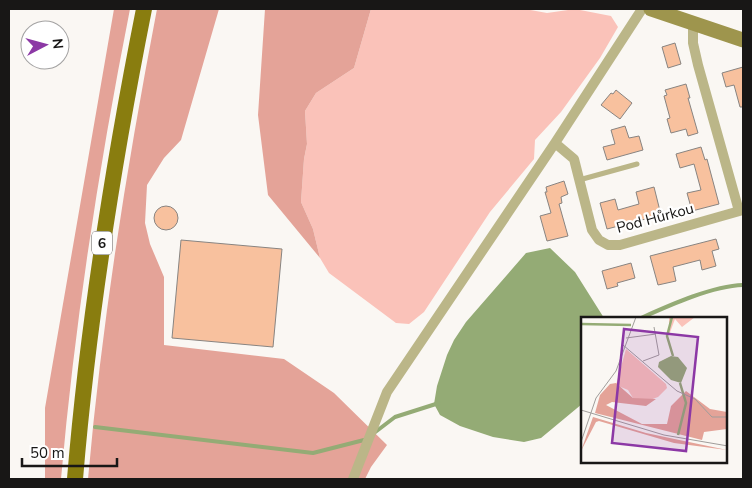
<svg xmlns="http://www.w3.org/2000/svg" width="752" height="488" viewBox="0 0 752 488" font-family="'Nunito Sans',sans-serif">
<rect width="100%" height="100%" fill="#faf7f3"/>
<path fill="#fac2b9" d="M371 9H525L547 13 575 9 611 16 618 27 600 58 561 112 535 140 534 159 490 212 424 312 409 324 396 323 329 273 320 258 313 229 301 202 304 159 307 144 305 111 316 93 354 68Z"/>
<path fill="#e4a398" d="M114 9H130C99 165 75 321 61 479H45V408Z
M157 9H219L181 140 164 158 147 185 145 223 150 244 164 277V345L284 359 334 393 387 445 371 467 365 479H88C102 321 127 165 157 9Z
M265 9H371L354 68 316 93 305 111 307 144 304 159 301 202 313 229 320 258 268 195 258 115Z"/>
<path fill="#94ab75" d="M550 248 575 272 604 318H582V404L541 438 524 442 493 437 460 426 440 415 434 404 437 386 447 355 454 340 466 322 526 253Z"/>
<g fill="none" stroke-linecap="round" stroke-linejoin="round">
<path stroke="#94ab75" stroke-width="4" d="M641 318C670 305 712 286 743 285
M95 427 313 453 364 440
M374 433 395 417 439 403"/>
</g>
<path fill="#f8c19e" stroke="#888481" d="M675 43 681 64 668 68 662 47Z
M743 67V107H740L734 85 726 87 722 73Z
M686 84 690 98H688L698 133 688 136 686 129 671 133 667 119 670 118 664 96 667 95 665 90Z
M616 90 632 103 620 119 601 105 611 93 613 94Z
M625 126 629 138 639 136 643 150 607 160 603 147 615 144 611 130Z
M701 147 705 160 707 159 719 204 692 211 687 193 701 190 694 164 680 168 676 154Z
M564 181 568 194 561 197 562 203 559 204 568 236 547 241 540 216 551 213 545 192H547L546 187Z
M654 187 661 215 607 229 600 203 615 199 618 210 639 204 636 192Z
M154 218a12 12 0 1 1 24 0a12 12 0 1 1-24 0Z
M716 239 719 249 712 251 716 266 702 270 700 260 673 267 676 281 658 285 650 256Z
M181 240 282 249 273 347 172 338Z
M631 263 635 278 617 283 618 286 607 289 602 271Z"/>
<g fill="none" stroke-linecap="round" stroke-linejoin="round">
<path stroke="#bbb688" stroke-width="5" d="M579 180 637 164"/>
<path stroke="#bbb688" stroke-width="10" d="M693 22V43L698 65 739 211
M555 143 574 159 592 230 599 240 608 245H620L743 210
M353 479 387 392 555 143 642 9"/>
<path stroke="#9e954d" stroke-width="15" d="M651 9 743 40"/>
<path stroke="#897d0f" stroke-width="16" d="M75 479C88 321 113 165 144 9"/>
</g>
<g text-anchor="middle" dominant-baseline="central" stroke-width="4.5" stroke-linejoin="round" paint-order="stroke">
<rect fill="#fff" stroke="#5d5d5c" stroke-width="1" x="92" y="231.5" width="20" height="23" rx="4"/>
<g font-size="14" font-weight="bold" fill="#181716">
<text x="102" y="243">6</text>
</g>
<g font-size="15" fill="#181716" stroke="#fff">
<text transform="translate(655 218) rotate(-15)">Pod Hůrkou</text>
</g>
</g>
<g transform="translate(581 317)">
<rect width="146" height="146" fill="#faf7f3"/>
<path d="M88 0H114L101 10 94 2 88 18ZM45 32 85 67 86 71 77 80 66 84 52 81 47 73 35 68Z" fill="#fac2b9"/>
<path d="M35 66 52 81 75 82 65 89 31 85 25 88 61 107H86L90 89 105 74 129 92 146 95V112L123 115 121 123 14 96 19 78 29 67ZM12 100 65 116 146 133 93 126 18 104 15 105 0 134Z" fill="#e4a398"/>
<path d="M90 39 97 40 106 51 100 66 90 63 77 50 78 45Z" fill="#94ab75"/>
<path fill="none" stroke="#94ab75" stroke-width="2.5" d="M91 0 86 19 92 39M0 7 50 8M97 118 105 86 99 66"/>
<path fill="none" stroke="#a09d9b" stroke-width="1" d="M45 21 75 17M42 28 96 74 114 82 131 100H147M62 44 78 38 73 10M0 93 83 118 147 129M0 125 15 81 35 54 55 0"/>
<path fill="#8c38a5" fill-opacity="0.15" stroke="#8c38a5" stroke-width="2.5" d="M43 12 117 20 105 134 31 126Z"/>
<rect width="146" height="146" fill="none" stroke="#181716" stroke-width="2.5"/>
</g>
<rect width="752" height="488" fill="none" stroke="#181716" stroke-width="20"/>
<g transform="translate(45 45) rotate(84)"><circle r="24" fill="#ffffff" stroke="#a3a2a2"/>
<path d="M0-4L9 19L0 12L-9 19Z" fill="#8c38a5"/>
<text y="-8" font-size="14" font-weight="bold" text-anchor="middle" fill="#181716">N</text>
</g>
<path d="M22 458v8h95v-8" fill="none" stroke="#181716" stroke-width="2.5"/>
<text x="30" y="458" font-size="15" fill="#181716" stroke="#ffffff" stroke-width="4" paint-order="stroke">50 m</text>
</svg>
